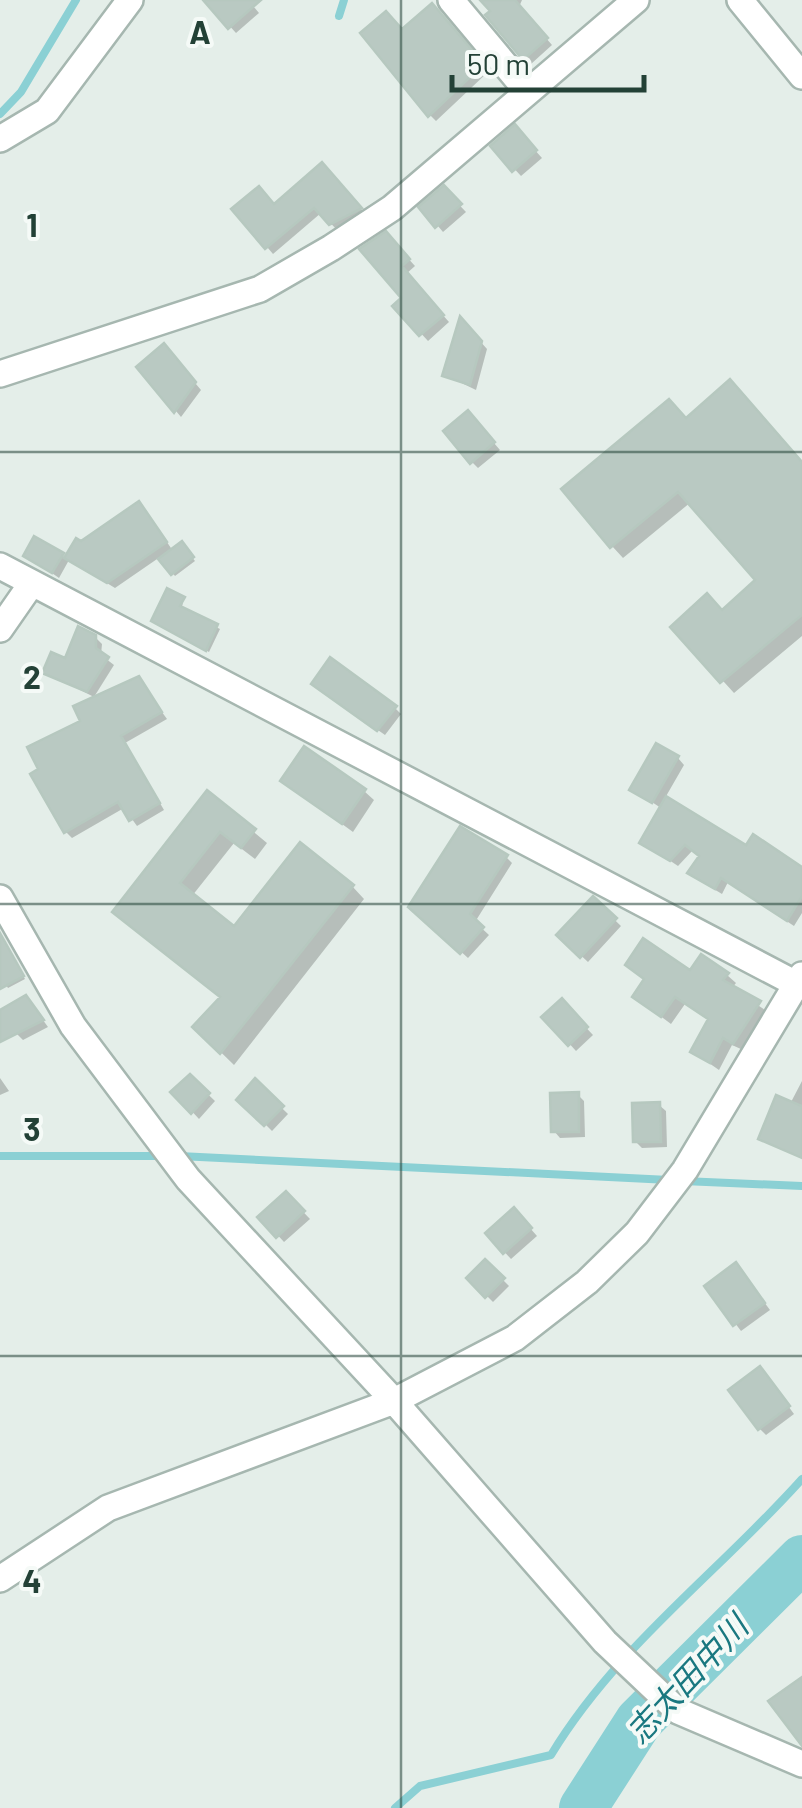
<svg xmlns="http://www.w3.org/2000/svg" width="802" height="1808" viewBox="0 0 802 1808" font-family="Barlow,'Noto Sans JP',sans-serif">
<rect width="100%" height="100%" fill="#e4eee9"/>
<path fill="#0003" d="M206 0H248L259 13 236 33Z
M484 0H522L519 7 552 45 531 64Z
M441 17 488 72 436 121 430 115 402 32Z
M515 128 542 158 521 176 493 146Z
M329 172 366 215 337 230 321 213 273 254 235 209 275 207Z
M444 189 466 212 443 232 422 207Z
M386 234 415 266 406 274 449 322 428 341 396 306 404 298Z
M462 321 487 349 476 390 445 375Z
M170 353 201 390 181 417 139 367Z
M474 420 500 450 478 468 472 462Z
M686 420 802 463V636L734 693 674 627 722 612 759 580 691 502 623 558 612 546Z
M145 510 173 551 181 544 195 561 175 576 160 557 115 588 69 560 59 578 26 555H62L66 559 81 544Z
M183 599 182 610 220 629 209 652 157 623Z
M95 637 102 644 101 655 114 665 94 697 45 672Z
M138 679 167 719 125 743 164 810 137 826 124 808 72 838 66 832 84 722Z
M321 690 395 708 401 714 385 735Z
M678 758 684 765 665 798 747 849 802 869V913L794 926 728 882 722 894 697 879 691 873 702 857 693 850 678 866 642 842 661 808 632 789Z
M283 781 364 791 374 800 353 832Z
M208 794 267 843 255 859 234 843 192 896 234 930 352 886 364 899 234 1065 195 1027 222 999 115 912Z
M506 857 512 863 475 922 489 935 468 958 411 906Z
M593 899 621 926 588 962 559 935Z
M12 956 25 979 8 988 0 976V959Z
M628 965 727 975 736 983 732 988 768 1012 743 1050 732 1045 719 1070 693 1052 710 1021 685 1004 671 1024 635 997 646 981Z
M562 1002 593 1035 576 1051 545 1017Z
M32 1005 48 1027 23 1040 16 1033Z
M190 1077 215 1101 199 1119 174 1092Z
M0 1078 9 1091 0 1095Z
M802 1081V1155L761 1139 790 1104Z
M255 1082 288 1114 272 1131 240 1099Z
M578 1095 584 1101 585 1137 560 1138 554 1131Z
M659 1105 666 1111 667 1147 642 1148 635 1141Z
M286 1194 310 1219 284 1242 261 1217Z
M514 1210 537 1236 511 1259 488 1234Z
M485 1262 509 1286 493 1302 469 1278Z
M742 1272 770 1310 741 1331 707 1286Z
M766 1376 794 1414 766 1435 759 1428Z"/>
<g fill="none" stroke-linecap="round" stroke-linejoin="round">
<path stroke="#8bd0d4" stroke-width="8" d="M339 16 344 0
M0 114 21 92 76 0
M0 1156H165
M179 1156 669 1180
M683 1181 802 1186
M395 1808 420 1786 551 1755C617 1646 718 1573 802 1479"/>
<path stroke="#8bd0d4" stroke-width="48" d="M583 1808 639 1721 802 1559"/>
</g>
<path fill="#b9c9c2" stroke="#b6c8bf" stroke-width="2.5" d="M203 0H261L228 29Z
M480 0H515L548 38 523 60 485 15 490 11Z
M432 3 484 64 428 117 360 33 386 11 402 29Z
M515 124 537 150 512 172 490 146Z
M322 162 362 208 329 225 314 208 265 249 231 209 259 186 274 204Z
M444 185 462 204 435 228 418 207Z
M386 231 410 259 402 266 444 315 419 336 392 306 401 298 359 249Z
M460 316 482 341 470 385 442 376Z
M164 343 196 382 174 413 136 367Z
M730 379 802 462V615L720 683 670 627 707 593 722 610 755 580 678 492 610 548 561 489 669 399 686 418Z
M468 410 495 442 470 464 443 431Z
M139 501 167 542 107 583 64 558 76 538 81 541Z
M34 536 64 553 52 573 23 556Z
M182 541 194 557 171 575 158 559Z
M167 588 185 597 180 606 218 624 206 651 151 621Z
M78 626 96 635V648L109 657 87 692 42 673 51 652 65 658Z
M330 657 397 706 377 731 311 684Z
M139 676 162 712 121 736 160 803 129 821 118 802 64 833 30 774 38 769 27 747 80 721 73 706Z
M656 743 679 756 652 803 629 790Z
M304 746 366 789 342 824 280 781Z
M207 790 256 829 241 848 220 832 180 883 234 926 300 842 354 885 220 1054 192 1027 220 997 112 912Z
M666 796 746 845 753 834 802 867V896L787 921 721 878 715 889 687 873 699 856 685 845 670 861 639 843Z
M460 826 508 855 470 914 484 927 460 954 408 907Z
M593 896 617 918 580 958 556 935Z
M0 933 24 976 0 989Z
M643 938 690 970 701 954 729 973 723 980 761 1001 733 1044 723 1038 710 1063 690 1052 708 1019 675 997 661 1017 632 997 644 979 625 965Z
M26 995 44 1020 0 1042V1010Z
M562 998 588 1027 568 1046 541 1017Z
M190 1074 210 1093 191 1114 170 1092Z
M255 1078 284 1106 264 1126 236 1100Z
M579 1092V1132H551L550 1093Z
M776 1095 802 1106V1158L758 1139Z
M660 1102 661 1142H633L632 1103Z
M286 1191 305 1211 276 1238 257 1217Z
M514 1207 532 1228 503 1254 485 1233Z
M485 1259 505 1278 485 1298 466 1278Z
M736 1262 765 1303 733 1326 704 1286Z
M760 1366 790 1406 758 1430 728 1390Z
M802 1677V1746L768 1701Z"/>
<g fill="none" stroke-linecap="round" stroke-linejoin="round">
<g stroke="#a6b7b0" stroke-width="30">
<path id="minor" d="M451 0 528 92
M740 0 802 76
M0 139 47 111 130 0
M0 374 260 289 331 248 392 208 636 0
M0 566 802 987
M0 629 32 583
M0 898 73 1026 188 1179 394 1401 605 1642 678 1711 802 1764
M0 1579 108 1508 394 1401 515 1338 587 1282 637 1233 685 1170 802 975"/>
</g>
<use href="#minor" stroke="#fff" stroke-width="25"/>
</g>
<path fill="none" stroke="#234136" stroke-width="2.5" stroke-opacity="0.55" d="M401 0V1808M0 452H802M0 904H802M0 1356H802"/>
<g text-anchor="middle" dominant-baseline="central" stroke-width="8" stroke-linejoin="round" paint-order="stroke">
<g font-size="32" font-style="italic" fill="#1a7880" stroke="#f5faf7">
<text transform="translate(686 1678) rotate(-47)">志太田中川</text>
</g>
</g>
<g font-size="32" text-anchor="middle" font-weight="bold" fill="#234136" stroke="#f5faf7" stroke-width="8" stroke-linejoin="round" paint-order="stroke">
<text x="200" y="44">A</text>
<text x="32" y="237">1</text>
<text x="32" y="689">2</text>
<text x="32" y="1141">3</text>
<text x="32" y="1593">4</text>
</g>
<path d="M452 75v15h192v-15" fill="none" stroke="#234136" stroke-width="5"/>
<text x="467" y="75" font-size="30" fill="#234136" stroke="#f5faf7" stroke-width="8" paint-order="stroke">50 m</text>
</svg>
